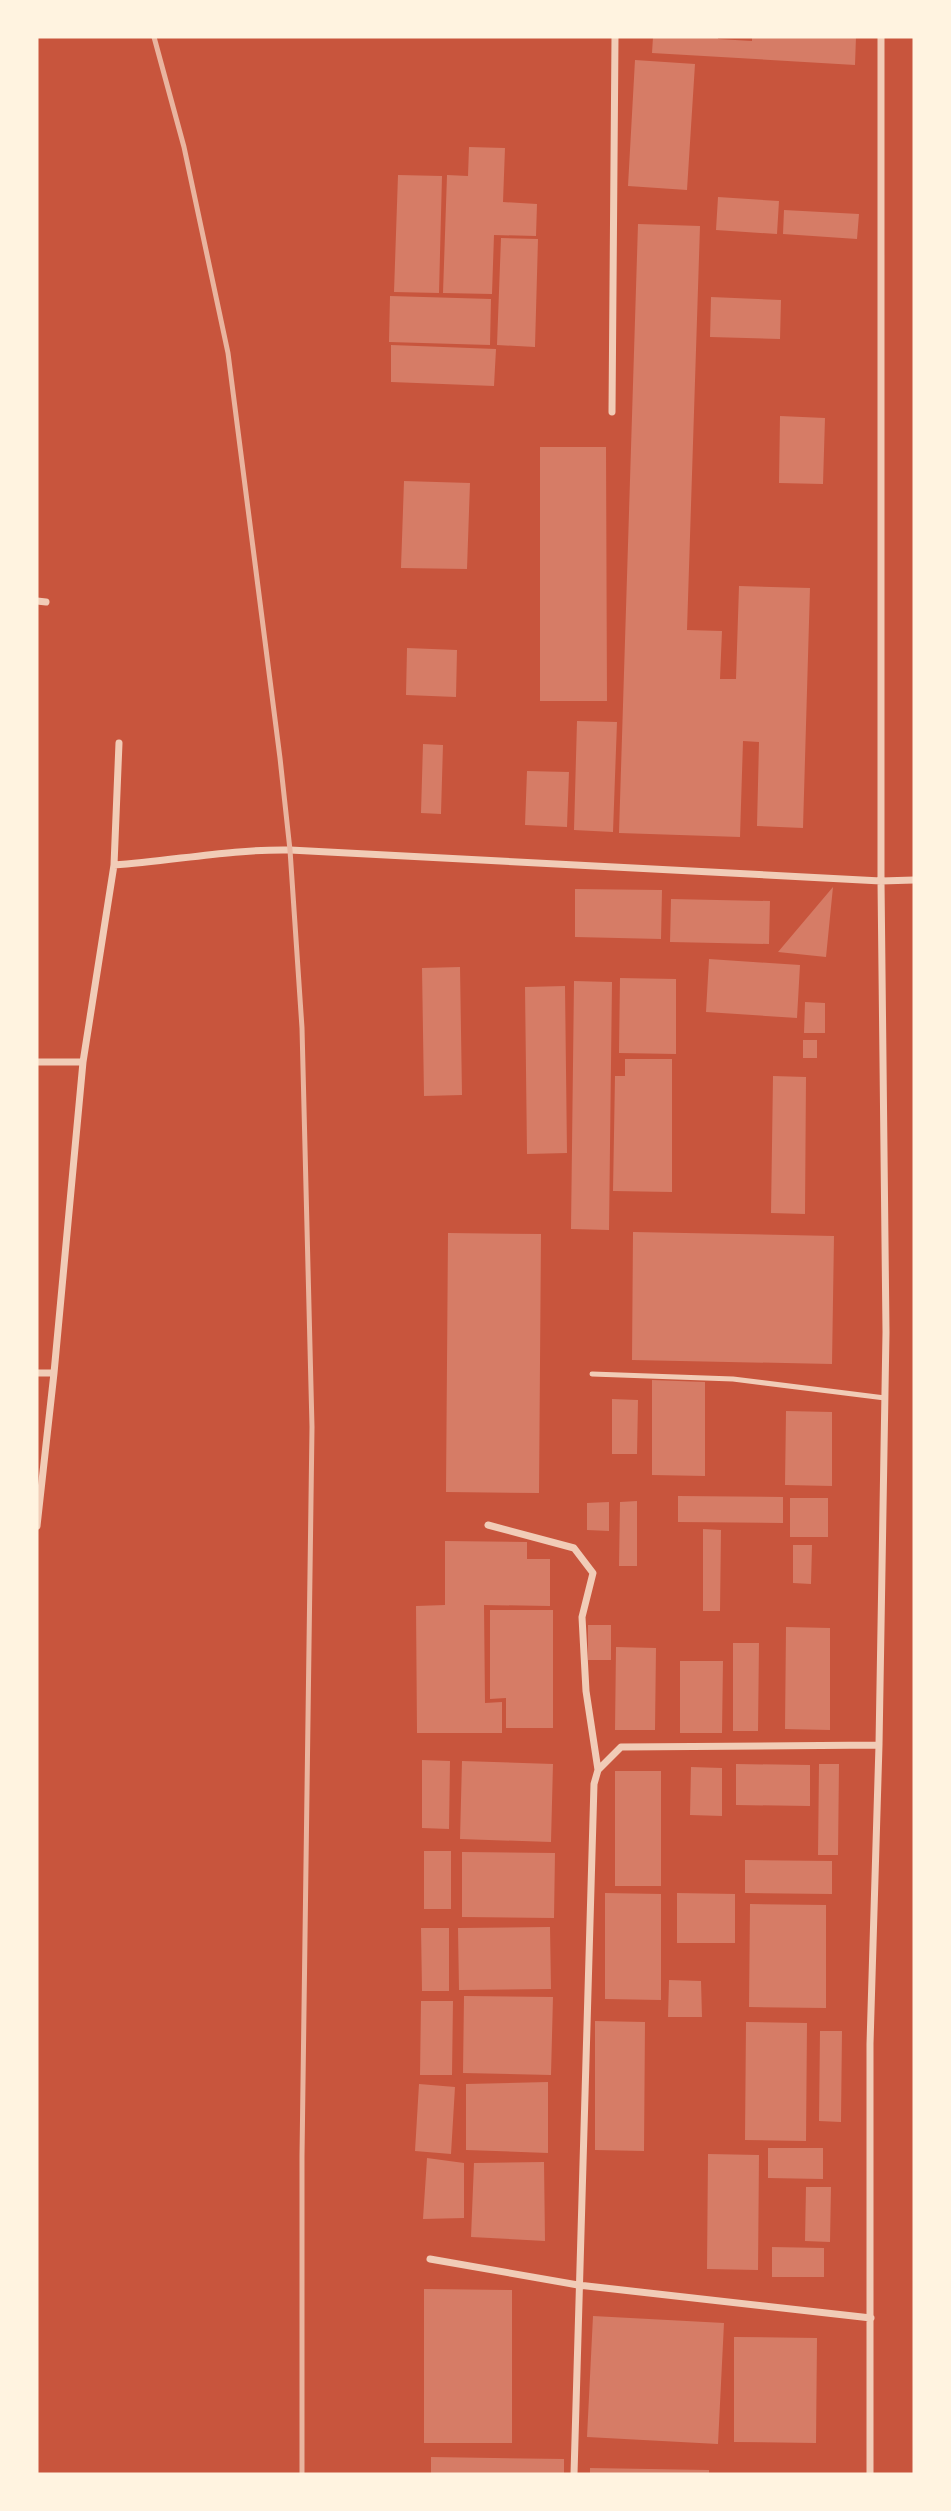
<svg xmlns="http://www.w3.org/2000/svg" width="951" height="2511" viewBox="0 0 951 2511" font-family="'Golos Text',sans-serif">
<rect width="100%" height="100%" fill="#c8553d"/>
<path fill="#d67c66" d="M653 37H718V39L752 41V37H856L855 65 652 53Z
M635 60 695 64 687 190 628 186Z
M469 147 505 148 503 202 537 204 536 236 494 235 492 294 443 293 447 175 468 176Z
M398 175 442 176 439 293 394 292Z
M718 197 779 201 777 234 716 230Z
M784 210 859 214 857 239 783 234Z
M638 224 700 226 687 630 722 631 720 679H736L739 586 810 588 803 828 757 826 759 742 743 741 740 837 619 833Z
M501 238 538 239 535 347 497 345Z
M390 296 491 299 490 345 389 342Z
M711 297 781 300 780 339 710 337Z
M391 345 496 349 494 386 391 382Z
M780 416 825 418 823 484 779 483Z
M540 447H606L607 701H540Z
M404 481 470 483 467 569 401 568Z
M407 648 457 650 456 697 406 695Z
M577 721 617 722 613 832 574 830Z
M423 744 443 745 441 814 421 813Z
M527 771 569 772 567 827 525 825Z
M833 887 826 957 778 952Z
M575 889 662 890 661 939 575 937Z
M671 899 770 901 769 944 670 942Z
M709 959 800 965 797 1018 706 1012Z
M460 967 462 1095 424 1096 422 968Z
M620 978 676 979V1054L619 1053Z
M574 981 612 982 609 1230 571 1229Z
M565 986 567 1153 527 1154 525 987Z
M805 1002 825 1003V1033H804Z
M803 1040H817V1058H803Z
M625 1059H672V1192L613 1191 615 1076H625Z
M773 1076 806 1077 805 1214 771 1213Z
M633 1232 834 1236 832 1364 632 1360Z
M448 1233 541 1234 539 1493 446 1492Z
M652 1380 705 1382V1476L652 1475Z
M612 1399 638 1400 637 1454H612Z
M786 1411 832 1412V1486L785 1485Z
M678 1496 783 1497V1523L678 1522Z
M790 1498H828V1537H790Z
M637 1501V1566H619L620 1502Z
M609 1502V1531L587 1530V1503Z
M703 1529 721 1530 720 1611H703Z
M445 1541 527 1542V1559H550V1606L484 1605 485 1703 502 1702V1733H417L416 1606 445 1605Z
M793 1545H812L811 1584 793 1583Z
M490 1610H553V1728H506V1698L490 1699Z
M588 1625H611V1660H588Z
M786 1627 830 1628V1730L785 1729Z
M733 1643H759L758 1731H733Z
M616 1647 656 1648 655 1730H615Z
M680 1661H723L722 1733H680Z
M422 1760 450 1761 449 1829 422 1828Z
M462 1761 553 1764 551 1842 460 1839Z
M736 1764 810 1765V1806L736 1805Z
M819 1764H839L838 1855H818Z
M691 1767 722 1768V1816L690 1815Z
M615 1771H661V1886H615Z
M424 1851H451V1909H424Z
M462 1852 555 1853 554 1918 462 1917Z
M745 1860 832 1861V1894L745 1893Z
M605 1893 661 1894V2000L605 1999Z
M677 1893 735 1894V1943H677Z
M750 1904 826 1905V2008L749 2007Z
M550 1927 551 1989 459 1990 458 1928Z
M421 1928H449V1991H422Z
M669 1980 701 1981 702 2017H668Z
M464 1996 553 1997 551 2075 463 2073Z
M421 2001H453L452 2075H420Z
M595 2021 645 2022 644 2151 595 2150Z
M746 2022 807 2023 806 2141 745 2140Z
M820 2031H842L841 2122 819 2121Z
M548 2082V2153L466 2150V2084Z
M419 2084 455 2087 451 2154 415 2151Z
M768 2148H823V2179L768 2178Z
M708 2154 759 2155 758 2270 707 2269Z
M427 2158 464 2163V2218L423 2219Z
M544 2162 545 2241 471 2237 474 2163Z
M806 2187H831L830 2242 805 2241Z
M772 2247 824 2248V2277H772Z
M424 2289 512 2290V2443H424Z
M593 2316 724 2323 718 2444 587 2437Z
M734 2337 817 2338 816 2443 734 2442Z
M431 2457 564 2459V2474H431Z
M590 2468 709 2470V2474H590Z"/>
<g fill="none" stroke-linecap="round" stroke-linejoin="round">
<path stroke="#f1ccb7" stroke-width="5" d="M592 1374 733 1379 885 1398"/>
<path stroke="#f1ccb7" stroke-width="7" d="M612 412 615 37
M37 601 46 602
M114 865C173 861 230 849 290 850L881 881 914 880
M37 1062H83
M37 1373H54
M488 1525 574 1548 593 1573 582 1617 586 1691 598 1770
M37 1526 54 1373 83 1062 114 865 119 743
M430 2259 578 2285 871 2318
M574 2474 594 1784 598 1770 621 1747 879 1745
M870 2474V2044L879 1745 886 1332 881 881V37"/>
<path stroke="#e9b49f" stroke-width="5" d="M154 37 184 147 228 353 280 758 290 850 302 1028 312 1427 302 2156V2474"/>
</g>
<rect width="951" height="2511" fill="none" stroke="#fff3e0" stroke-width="77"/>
</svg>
